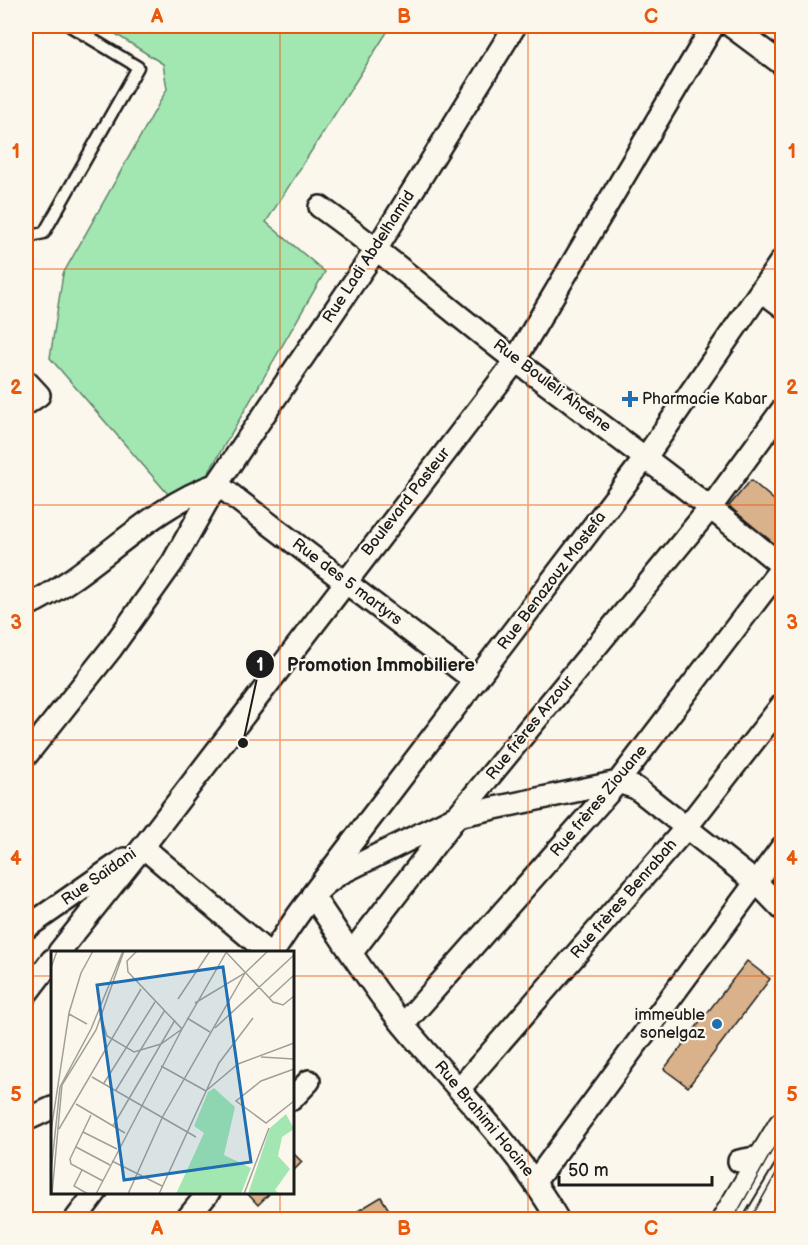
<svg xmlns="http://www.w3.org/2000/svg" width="808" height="1245" viewBox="0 0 808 1245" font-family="'Balsamiq Sans',sans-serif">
<rect width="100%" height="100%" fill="#fbf7ec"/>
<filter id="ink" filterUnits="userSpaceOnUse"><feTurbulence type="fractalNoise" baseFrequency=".0167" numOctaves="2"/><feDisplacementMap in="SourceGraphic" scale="12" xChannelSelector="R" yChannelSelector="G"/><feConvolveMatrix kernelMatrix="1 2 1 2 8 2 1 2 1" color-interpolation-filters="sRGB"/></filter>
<g filter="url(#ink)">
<path fill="#a2e7b2" stroke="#5f8267" stroke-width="1.5" d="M103 26H391L266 222 325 272 206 477 168 494 50 358 63 274 167 89 163 64Z"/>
<path fill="#d9b18a" stroke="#1c1c1c" stroke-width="1.5" d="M751 480 782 507V552L729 506Z
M747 961 770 979 688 1087 664 1069Z
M292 1152 302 1162 292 1172Z
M246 1192H271L258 1205Z
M381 1197 391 1213 381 1220H343Z"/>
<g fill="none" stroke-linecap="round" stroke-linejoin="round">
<g stroke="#1c1c1c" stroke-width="15">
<path id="service" d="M26 237 44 233 138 67 70 26"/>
</g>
<g stroke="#1c1c1c" stroke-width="26">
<path id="minor" d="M731 26 782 64
M320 207C388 255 450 311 516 361 606 429 696 494 782 566
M762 291 782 306
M26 381 39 395 26 404
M217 484 475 681
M26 606C95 574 145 509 217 484
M26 756 111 649 173 562 217 484 377 248 515 26
M143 847 267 952
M26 928 125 859
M59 952 143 847 511 367 713 26
M273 952C294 922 310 890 343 872L457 816 618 782 636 788 759 885 782 909
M352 952 457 816 711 507 782 410
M26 994 52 960
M403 1025 618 782 782 567
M460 1088 686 828 782 705
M292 1099 309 1081
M26 1120 52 1108
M739 1161 765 1156
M536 1180 782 847
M75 1220 96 1192
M186 1220 209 1192
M558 1220C517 1147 457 1090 404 1026 370 985 342 938 312 895L646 457 782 260"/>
</g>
<g stroke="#1c1c1c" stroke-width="30">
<path id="tertiary" d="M725 1220 782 1125"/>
</g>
<use href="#service" stroke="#fbf7ec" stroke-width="10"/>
<use href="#minor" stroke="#fbf7ec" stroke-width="21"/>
<use href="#tertiary" stroke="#fbf7ec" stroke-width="26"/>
<path stroke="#1c1c1c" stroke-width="1.5" d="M733 1220 782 1133
M750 1220 782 1163"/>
</g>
</g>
<path fill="none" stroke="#e8590c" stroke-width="1.5" stroke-opacity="0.55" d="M280 26V952M528 26V1220M26 269H782M26 505H782M26 740H782M26 976H52M292 976H782M280 1192V1220"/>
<g fill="#1f6fb2" stroke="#fbf7ec" stroke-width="2">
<path d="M627 390h6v6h6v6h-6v6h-6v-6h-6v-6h6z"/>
<circle cx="717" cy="1024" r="6"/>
</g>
<g text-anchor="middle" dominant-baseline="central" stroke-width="4.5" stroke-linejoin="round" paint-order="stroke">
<g font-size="16" fill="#1c1c1c" stroke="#fbf7ec">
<text transform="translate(369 257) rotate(-57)">Rue Ladi Abdelhamid</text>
<text transform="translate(552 386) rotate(37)">Rue Bouleli Ahcène</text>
<text transform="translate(406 502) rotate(-52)">Boulevard Pasteur</text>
<text transform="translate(552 581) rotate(-53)">Rue Benazouz Mostefa</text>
<text transform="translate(347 582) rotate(37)">Rue des 5 martyrs</text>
<text transform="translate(530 728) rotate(-51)">Rue frères Arzour</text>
<text transform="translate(599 801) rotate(-50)">Rue frères Ziouane</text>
<text transform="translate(99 877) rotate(-35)">Rue Saïdani</text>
<text transform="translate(624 899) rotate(-49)">Rue frères Benrabah</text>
<text transform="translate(484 1119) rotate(50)">Rue Brahimi Hocine</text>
</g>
<g font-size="16" fill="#1c1c1c" stroke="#fbf7ec" text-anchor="start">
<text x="642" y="399">Pharmacie Kabar</text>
<text x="705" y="1015" text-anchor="end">immeuble<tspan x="705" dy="18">sonelgaz</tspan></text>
</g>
</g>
<g transform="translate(51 951)">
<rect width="243" height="243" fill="#fbf7ec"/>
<path d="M163 137 184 156 173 204 200 217 190 243H125L153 182 143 175 157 141ZM235 163 243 178 231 186 227 205 239 218 224 239 228 243H197L219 177Z" fill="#a2e7b2"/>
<path fill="none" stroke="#a29f99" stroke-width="1.5" d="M175 1 222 51 232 54 243 45M0 17 6 0M218 47 243 24M127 48 159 0M144 52 194 22 217 0M18 63 36 73M49 63 56 85 83 101 110 93 131 78 176 0M136 67 159 81M164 77 243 4M210 106 243 108M110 115 155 140M243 118 210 130 185 150 215 172 243 150M41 126 145 186M53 132 104 51M65 139 114 59M156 139 187 113 243 92M25 153 74 182M40 164 19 208 20 213 52 230M62 175 124 69M8 178 90 38M0 180 18 62 30 22 42 0M32 181 66 198M25 196 59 214M61 210 111 235M31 219 23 235 37 243M0 221 9 136 40 78 72 0M1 243 11 134 45 79 73 0M45 243 131 78 77 21 76 10 86 0M77 243 112 165 194 22M108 243 168 112 202 67M193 243 218 177"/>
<path fill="#1f6fb2" fill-opacity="0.15" stroke="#1f6fb2" stroke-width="3" d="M172 16 200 211 73 229 46 34Z"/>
<rect width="243" height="243" fill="none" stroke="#1c1c1c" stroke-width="3"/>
</g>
<path fill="none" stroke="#1c1c1c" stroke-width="2" d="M243 743L260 664"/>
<g fill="#1c1c1c" stroke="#fbf7ec" stroke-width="2">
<circle cx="243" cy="743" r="6"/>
<circle cx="260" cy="664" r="15"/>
</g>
<g font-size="18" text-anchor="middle" font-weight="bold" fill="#fff">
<text x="260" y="671">1</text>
</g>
<g font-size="18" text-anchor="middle" font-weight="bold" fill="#1c1c1c" stroke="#fbf7ec" stroke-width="4.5" stroke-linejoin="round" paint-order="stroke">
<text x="381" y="671">Promotion Immobiliere</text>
</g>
<rect width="808" height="1245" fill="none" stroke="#fbf7ec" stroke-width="66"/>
<path d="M559 1176v9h153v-9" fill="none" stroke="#1c1c1c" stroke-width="3"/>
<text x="568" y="1176" font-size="18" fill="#1c1c1c" stroke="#fbf7ec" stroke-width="4.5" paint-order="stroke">50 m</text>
<rect x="33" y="33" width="742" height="1179" fill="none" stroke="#e8590c" stroke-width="2"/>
<g font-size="20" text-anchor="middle" font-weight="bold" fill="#e8590c">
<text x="157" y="23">A</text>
<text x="404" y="23">B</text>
<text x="651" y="23">C</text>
<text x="16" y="158">1</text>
<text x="792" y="158">1</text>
<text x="16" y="394">2</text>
<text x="792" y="394">2</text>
<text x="16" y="629">3</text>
<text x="792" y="629">3</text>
<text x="16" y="865">4</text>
<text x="792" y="865">4</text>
<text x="16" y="1101">5</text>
<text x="792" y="1101">5</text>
<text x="157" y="1235">A</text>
<text x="404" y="1235">B</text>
<text x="651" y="1235">C</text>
</g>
</svg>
